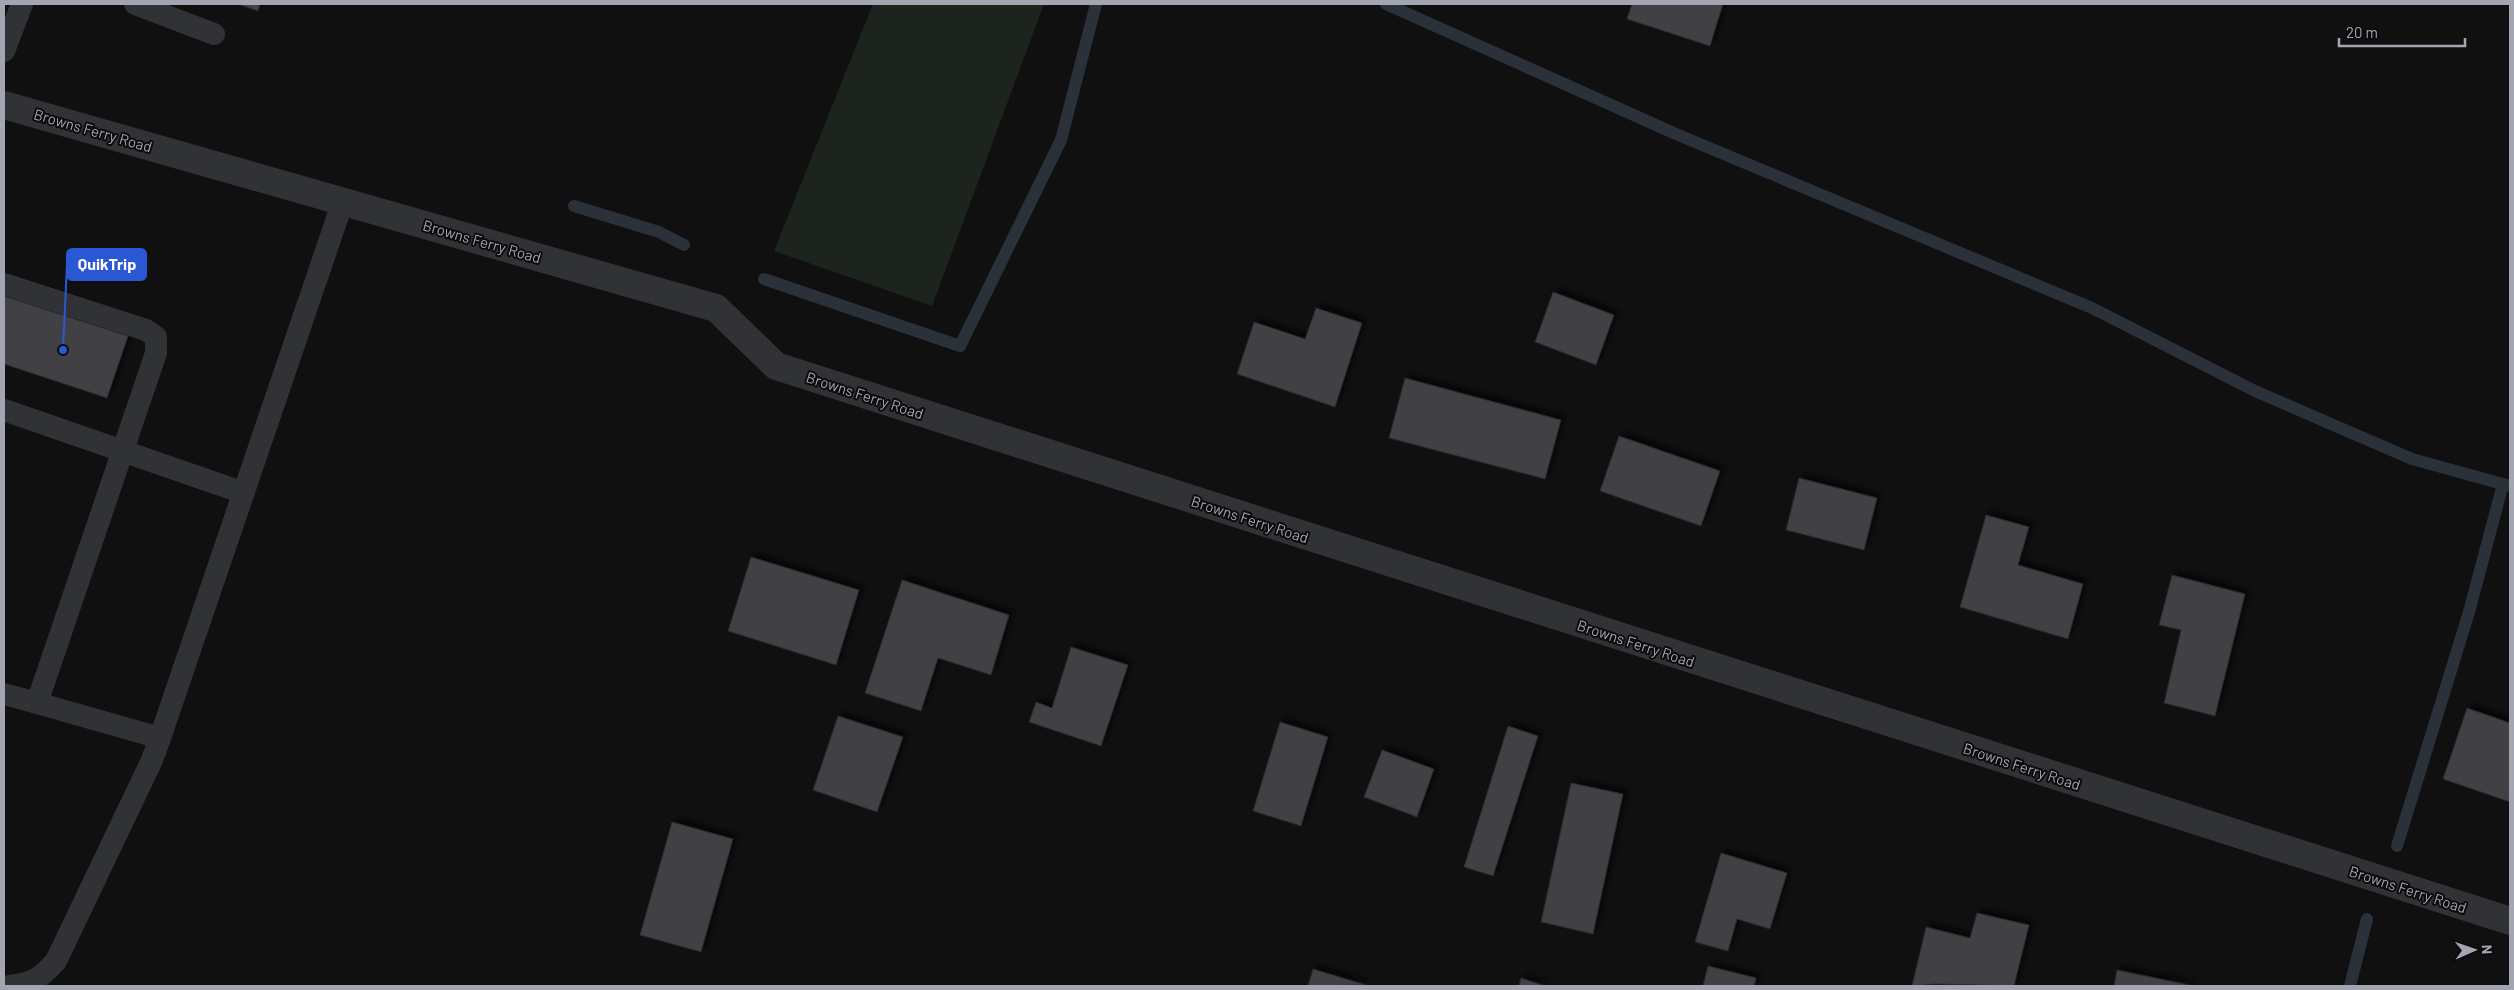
<svg xmlns="http://www.w3.org/2000/svg" width="2514" height="990" viewBox="0 0 2514 990" font-family="Barlow,sans-serif">
<defs>
<filter id="shadow"><feDropShadow dx="4.5" dy="-4.5" stdDeviation="2.5" flood-color="#0009"/></filter>
</defs>
<rect width="100%" height="100%" fill="#101011"/>
<path fill="#1d231d" d="M873 4H1044L932 306 774 251Z"/>
<g fill="none" stroke-linecap="round" stroke-linejoin="round">
<path stroke="#2b3138" stroke-width="12" d="M1386 4 1676 134 2092 308 2255 391 2412 459 2510 486
M574 206 659 232 684 245
M764 279 960 346 1061 140 1096 4
M2397 846 2469 612 2503 484
M2350 986 2367 919"/>
</g>
<path fill="#3f4044" stroke="#2a2a2c" filter="url(#shadow)" d="M238 4H260L258 11Z
M1632 4H1723L1710 46 1627 19Z
M1553 292 1614 315 1596 365 1535 342Z
M4 296 128 336 107 398 4 364Z
M1316 308 1362 323 1335 407 1237 374 1254 322 1305 339Z
M1405 378 1561 420 1545 479 1389 438Z
M1619 436 1720 471 1701 526 1600 491Z
M1799 478 1877 498 1864 550 1786 530Z
M1986 515 2029 527 2018 565 2083 584 2068 639 1960 607Z
M751 557 859 590 836 665 728 631Z
M2172 575 2245 594 2215 716 2164 703 2181 630 2159 625Z
M902 580 1009 615 991 675 938 658 921 711 865 693Z
M1071 647 1128 665 1101 746 1029 722 1036 702 1052 708Z
M2467 708 2510 723V802L2443 779Z
M838 716 903 737 877 812 813 790Z
M1280 722 1328 737 1301 826 1253 811Z
M1508 726 1538 736 1493 876 1464 867Z
M1382 750 1434 769 1417 817 1364 797Z
M1571 783 1623 794 1593 934 1541 922Z
M672 822 733 839 701 952 640 935Z
M1721 853 1787 873 1770 929 1737 919 1728 951 1695 942Z
M1977 913 2029 925 2014 986 1936 984 1912 986 1926 927 1970 938Z
M1708 966 1756 978 1754 986H1703Z
M1313 969 1366 985 1308 986Z
M2117 970 2194 986H2114Z
M1521 978 1545 986H1519Z"/>
<g fill="none" stroke-linecap="round" stroke-linejoin="round">
<path stroke="#313235" stroke-width="22" d="M135 4 214 34
M4 51 22 4
M4 284 146 330 156 337V353L37 703 160 738 343 201
M4 410 244 493
M4 694 37 703
M10 986C33 983 40 979 56 961L152 760 160 738"/>
<path stroke="#313235" stroke-width="28" d="M4 105 716 308 776 366 2510 921"/>
</g>
<g text-anchor="middle" dominant-baseline="central" stroke-width="4" stroke-linejoin="round" paint-order="stroke">
<g font-size="15" fill="#a3a6b0" stroke="#0b0b0c">
<text transform="translate(93 130) rotate(16)">Browns Ferry Road</text>
<text transform="translate(482 241) rotate(16)">Browns Ferry Road</text>
<text transform="translate(865 395) rotate(18)">Browns Ferry Road</text>
<text transform="translate(1250 519) rotate(18)">Browns Ferry Road</text>
<text transform="translate(1636 643) rotate(18)">Browns Ferry Road</text>
<text transform="translate(2022 766) rotate(18)">Browns Ferry Road</text>
<text transform="translate(2408 889) rotate(18)">Browns Ferry Road</text>
</g>
</g>
<path fill="none" stroke="#2a57d4" stroke-width="2" d="M63 350L67 264"/>
<circle fill="#2a57d4" stroke="#0b0b0c" stroke-width="2" cx="63" cy="350" r="5"/>
<rect fill="#2a57d4" stroke="#2a57d4" stroke-width="2" x="67" y="249" width="79" height="31" rx="5"/>
<g font-size="16" text-anchor="middle" font-weight="bold" fill="#fff">
<text x="107" y="270">QuikTrip</text>
</g>
<rect width="2514" height="990" fill="none" stroke="#a3a6b0" stroke-width="10"/>
<g transform="translate(2474 950) rotate(88)" stroke="#0b0b0c" stroke-width="4" paint-order="stroke">
<path d="M0-4L9 19L0 12L-9 19Z" fill="#a3a6b0"/>
<text y="-8" font-size="14" font-weight="bold" text-anchor="middle" fill="#a3a6b0">N</text>
</g>
<path d="M2339 38v8h126v-8" fill="none" stroke="#a3a6b0" stroke-width="2.5"/>
<text x="2346" y="38" font-size="15" fill="#a3a6b0" stroke="#0b0b0c" stroke-width="4" paint-order="stroke">20 m</text>
</svg>
